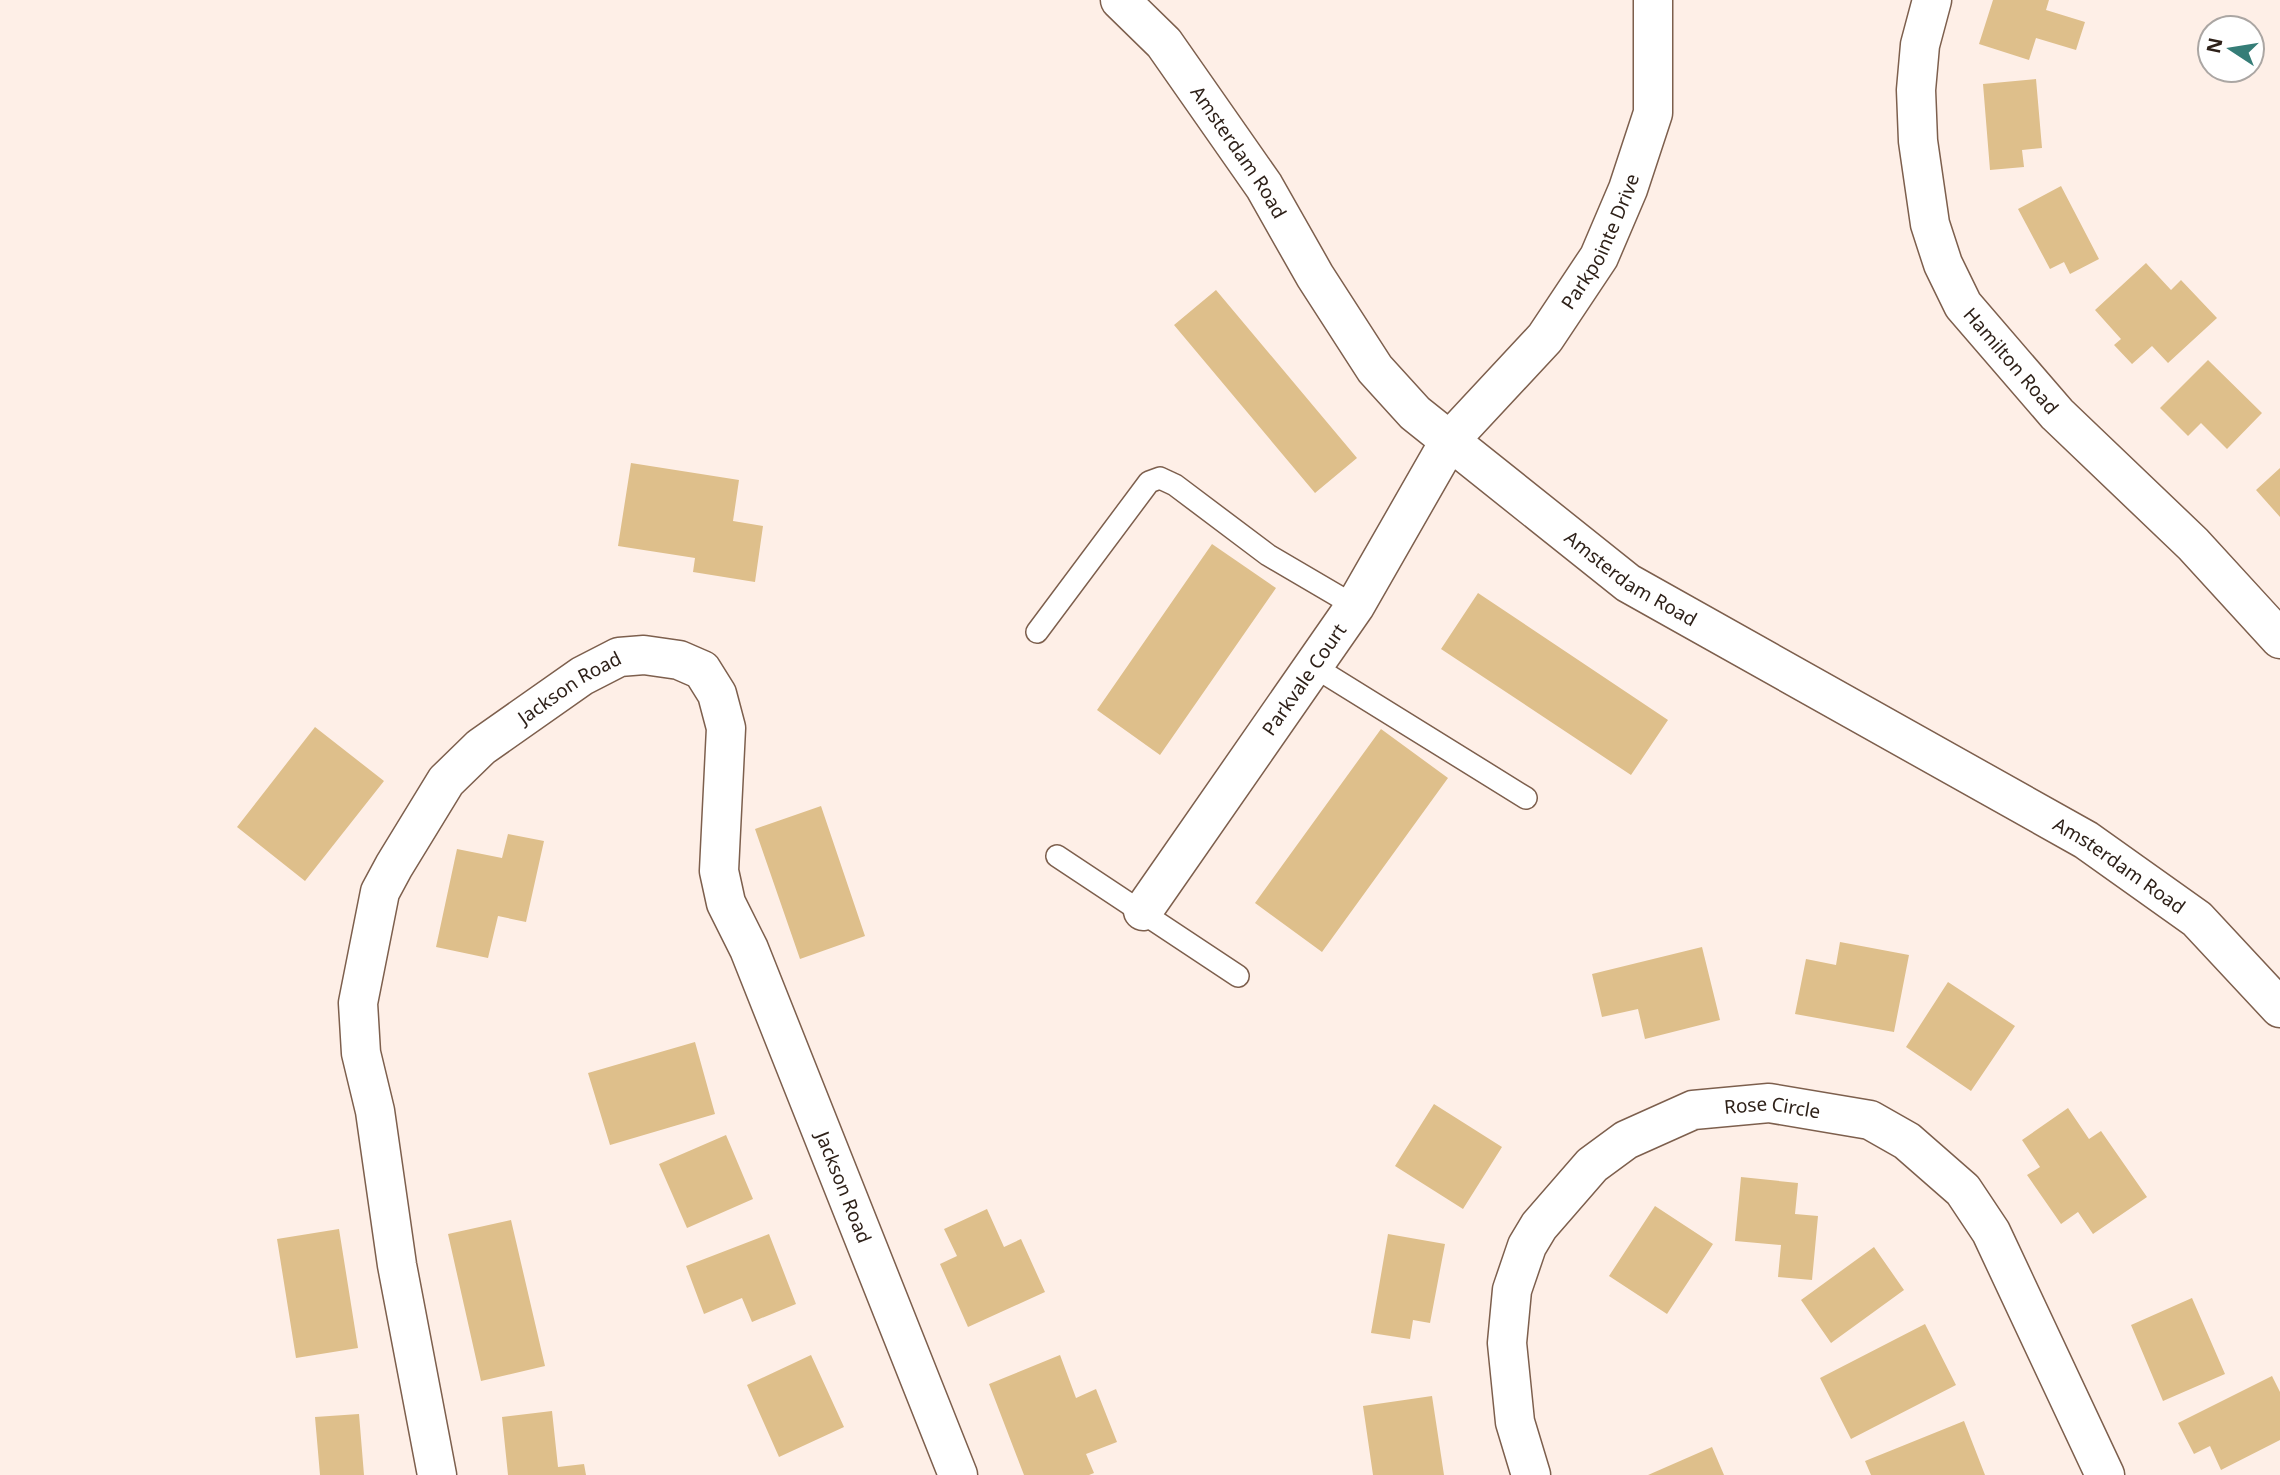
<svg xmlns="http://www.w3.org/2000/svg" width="2280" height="1475" viewBox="0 0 2280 1475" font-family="'Noto Sans',sans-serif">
<rect width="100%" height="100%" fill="#feefe7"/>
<path fill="#debf8b" d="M1993 0H2049L2046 10 2085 22 2076 50 2036 38 2029 60 1979 44Z
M2036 79 2042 148 2022 150 2024 167 1990 170 1983 84Z
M2061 186 2099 259 2070 274 2064 262 2050 269 2018 209Z
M2146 263 2171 290 2181 280 2217 318 2168 363 2152 346 2132 364 2114 345 2121 339 2095 310Z
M1216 290 1357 458 1315 493 1174 325Z
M2208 360 2262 413 2227 449 2201 423 2188 436 2160 408Z
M631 463 739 480 733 521 763 526 755 582 693 572 695 558 618 546Z
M2280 468V517L2256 490Z
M1212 544 1276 588 1160 755 1097 710Z
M1478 593 1668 720 1631 775 1441 649Z
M315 727 384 781 305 881 237 827Z
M1381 729 1448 778 1322 952 1255 903Z
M821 806 865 936 800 959 755 829Z
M508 834 544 841 526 922 498 916 488 958 436 947 457 849 502 858Z
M1840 942 1909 955 1894 1032 1795 1014 1806 959 1836 965Z
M1702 947 1720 1020 1645 1039 1638 1009 1602 1017 1592 974Z
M1948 982 2015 1026 1971 1091 1906 1047Z
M695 1042 715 1114 610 1145 588 1073Z
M1434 1104 1502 1147 1463 1209 1395 1166Z
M2068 1108 2089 1139 2101 1131 2147 1197 2093 1234 2078 1212 2061 1224 2027 1175 2040 1167 2022 1140Z
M726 1135 753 1199 687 1228 659 1164Z
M1741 1177 1798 1183 1795 1214 1818 1216 1812 1280 1778 1277 1781 1245 1735 1241Z
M1655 1206 1713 1244 1667 1314 1609 1276Z
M987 1209 1004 1247 1021 1239 1045 1292 968 1327 940 1264 957 1256 944 1229Z
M511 1220 545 1366 481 1381 448 1234Z
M339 1229 358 1348 296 1358 277 1239Z
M769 1234 796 1304 752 1322 742 1298 704 1314 686 1266Z
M1388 1234 1445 1244 1430 1323 1413 1320 1410 1339 1371 1333Z
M1874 1247 1904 1290 1831 1343 1801 1300Z
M2192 1298 2225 1374 2163 1401 2131 1325Z
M1925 1324 1956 1385 1851 1439 1820 1378Z
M811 1355 844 1427 779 1457 747 1385Z
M1060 1355 1076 1398 1096 1389 1117 1442 1086 1454 1094 1473 1089 1475H1024L989 1384Z
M2272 1376 2280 1392V1440L2221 1470 2210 1446 2194 1454 2178 1423Z
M1432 1396 1444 1475H1373L1363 1406Z
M552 1411 558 1467 584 1464 586 1475H508L502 1417Z
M359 1414 364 1475H320L315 1417Z
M1964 1421 1985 1475H1871L1865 1461Z
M1712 1447 1724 1475H1648Z"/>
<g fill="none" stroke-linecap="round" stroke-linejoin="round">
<g stroke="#7d5f4d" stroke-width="24">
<path id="lane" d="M1037 632 1149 482 1160 478 1175 485 1268 555 1355 606
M1313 666 1526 798
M1057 856 1238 976"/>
</g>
<g stroke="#7d5f4d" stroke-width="41">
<g id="street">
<path id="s1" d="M1932 0 1920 45 1916 90 1918 141 1930 224 1943 264 1963 305 2057 414 2193 544 2280 639"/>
<path id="s2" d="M1143 911 1355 606 1450 440 1545 338 1599 257 1628 189 1653 113V0"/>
<path id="s3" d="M437 1475 397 1265 375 1111 361 1053 358 1003 380 892 394 866 446 781 481 747 582 676 619 657 644 655 679 660 702 670 717 694 726 728 719 871 726 903 749 949 958 1475"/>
<path id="s4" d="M1531 1475 1515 1422 1507 1343 1512 1290 1527 1246 1539 1226 1592 1165 1626 1140 1693 1110 1769 1103 1870 1120 1907 1141 1963 1190 1991 1232 2105 1475"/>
</g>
</g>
<g stroke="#7d5f4d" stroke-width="41">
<g id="secondary">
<path id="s5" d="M1120 0 1164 43 1264 186 1315 276 1375 369 1415 413 1628 583 2086 840 2197 919 2280 1008"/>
</g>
</g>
<use href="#lane" stroke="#fff" stroke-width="21"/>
<use href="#street" stroke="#fff" stroke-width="38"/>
<use href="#secondary" stroke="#fff" stroke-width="38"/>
</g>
<g text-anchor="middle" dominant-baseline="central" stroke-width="7" stroke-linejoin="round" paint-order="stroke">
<g font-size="19" fill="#2e2119" stroke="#fff">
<text stroke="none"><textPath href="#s5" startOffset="194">Amsterdam Road</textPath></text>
<text stroke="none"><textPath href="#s2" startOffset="814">Parkpointe Drive</textPath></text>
<text stroke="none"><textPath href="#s1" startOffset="388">Hamilton Road</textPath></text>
<text stroke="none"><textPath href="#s5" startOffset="782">Amsterdam Road</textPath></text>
<text stroke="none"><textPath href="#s2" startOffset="282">Parkvale Court</textPath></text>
<text stroke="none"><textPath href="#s3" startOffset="877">Jackson Road</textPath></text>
<text stroke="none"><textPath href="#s5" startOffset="1349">Amsterdam Road</textPath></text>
<text stroke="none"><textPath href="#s4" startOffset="534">Rose Circle</textPath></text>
<text stroke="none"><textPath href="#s3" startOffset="1568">Jackson Road</textPath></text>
</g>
</g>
<g transform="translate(2231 49) rotate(282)"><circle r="33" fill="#ffffff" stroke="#aba6a3" stroke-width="2"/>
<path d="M0-5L12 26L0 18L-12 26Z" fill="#357d77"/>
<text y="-10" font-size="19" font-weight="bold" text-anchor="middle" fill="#2e2119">N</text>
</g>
</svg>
